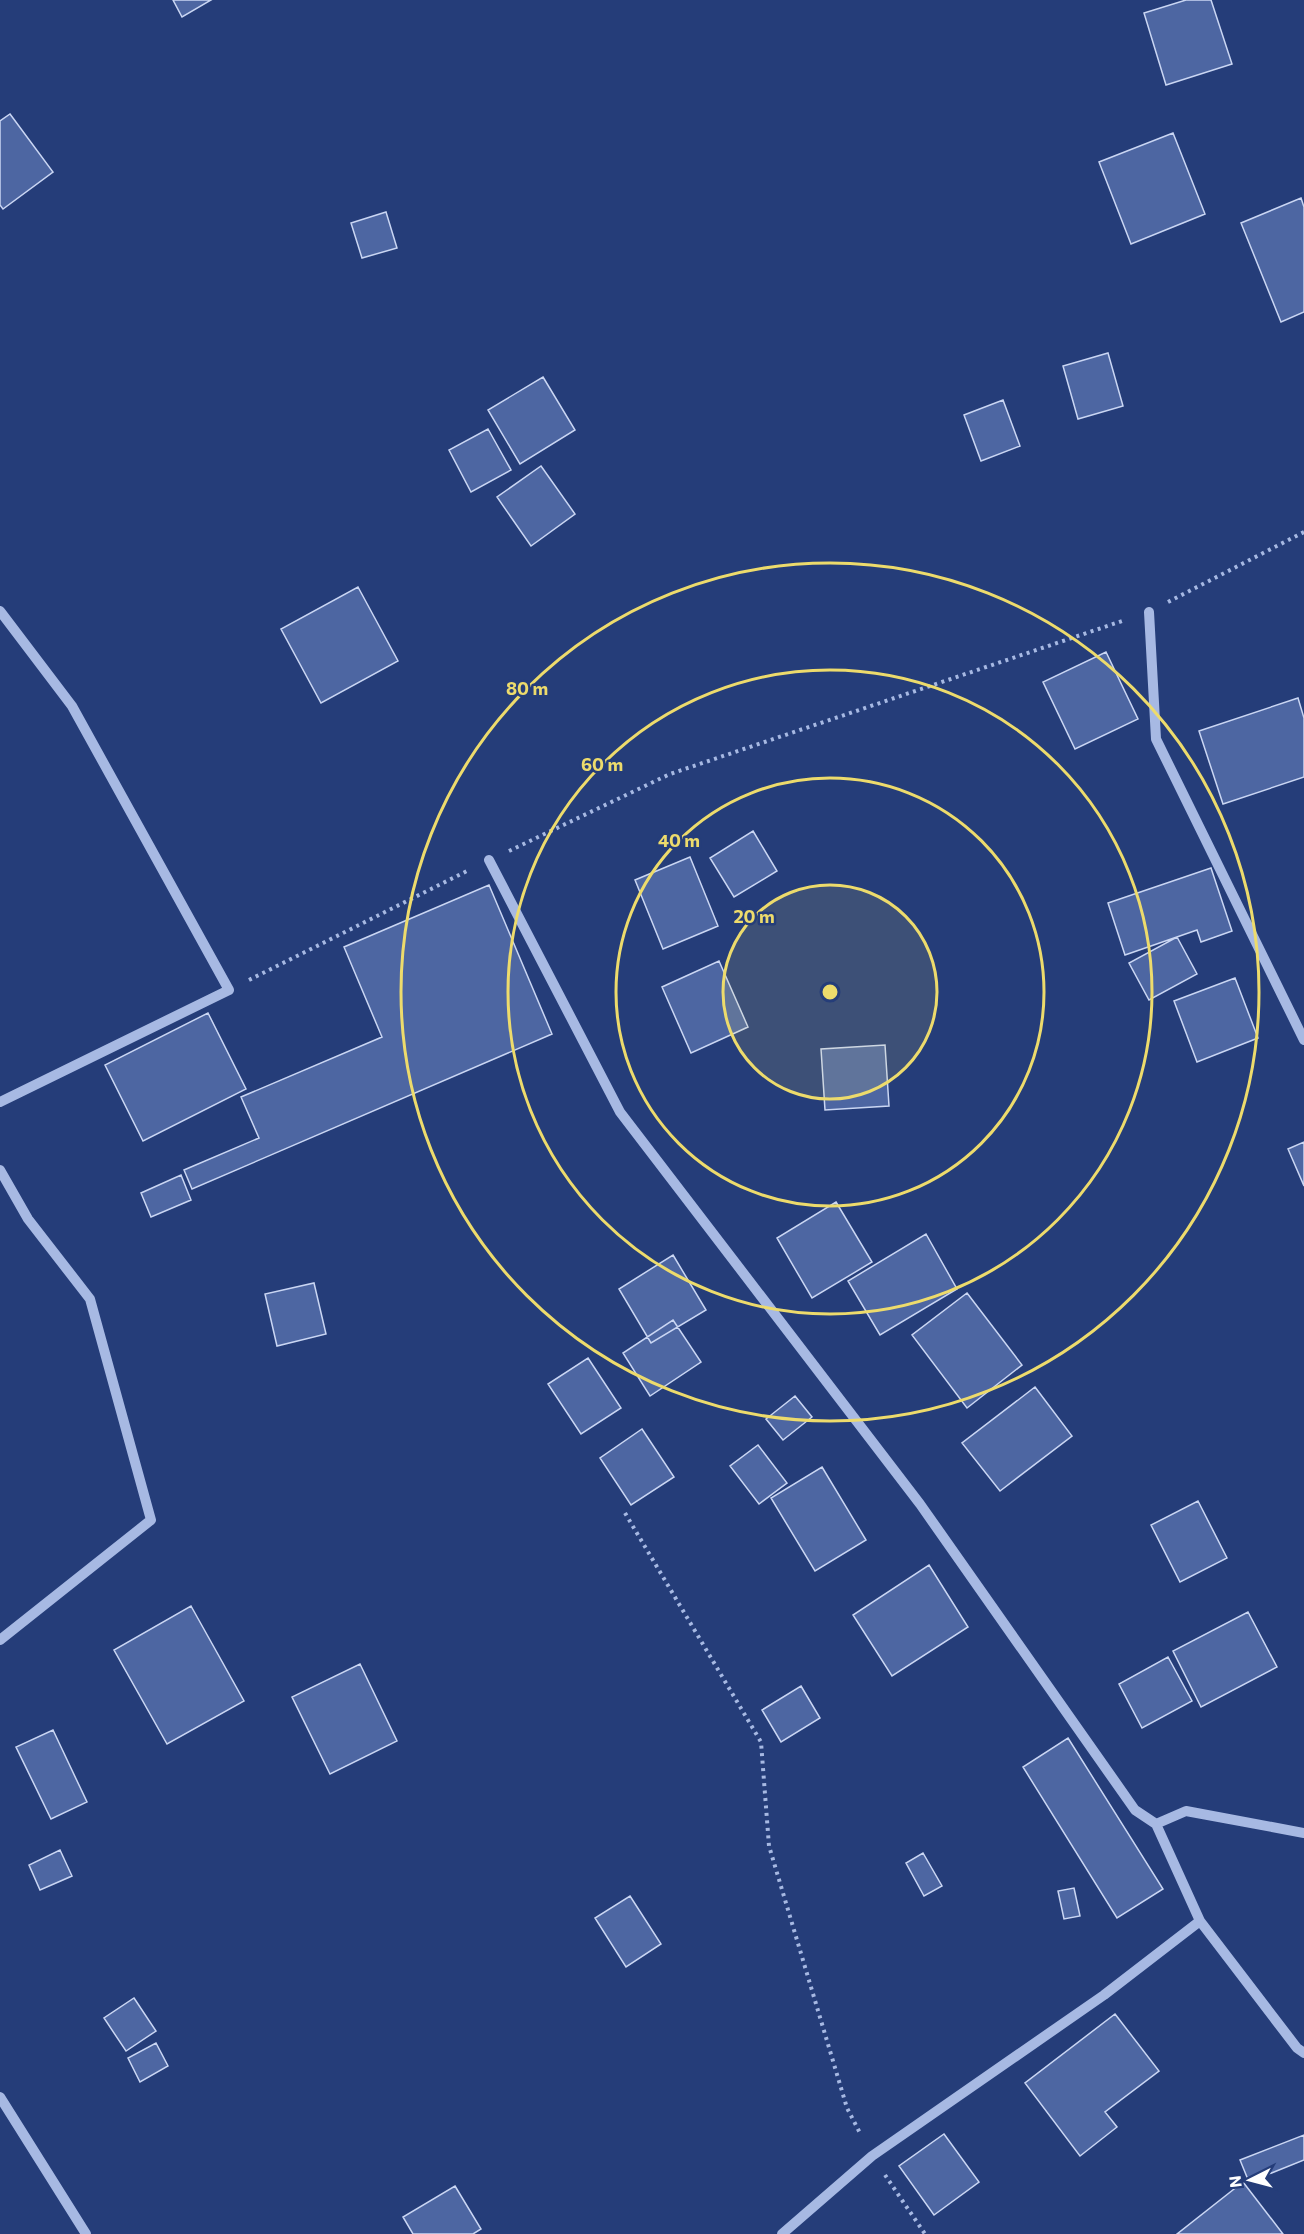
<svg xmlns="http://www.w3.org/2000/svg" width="1304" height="2234" viewBox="0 0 1304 2234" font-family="Commissioner,sans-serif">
<rect width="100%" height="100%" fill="#253d79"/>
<path fill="#4d66a2" stroke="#cad6f3" stroke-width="1.5" d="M173 0H211L182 17Z
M1186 0H1211L1232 64 1166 85 1144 13Z
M10 114 53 172 3 209 0 205V121Z
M1173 133 1205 214 1131 244 1099 162Z
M1301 198 1304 207V312L1281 322 1241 223Z
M386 212 397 248 362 258 351 223Z
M1108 353 1123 406 1078 419 1063 366Z
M543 377 575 430 520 464 488 410Z
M1003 400 1020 446 981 461 964 415Z
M488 429 511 470 471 492 449 450Z
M541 466 575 514 531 546 497 497Z
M358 587 398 661 321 703 281 629Z
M1106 652 1138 719 1075 749 1043 682Z
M1298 698 1304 718V777L1223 804 1199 731Z
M753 831 777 871 734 897 710 858Z
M690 857 718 926 663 949 635 880Z
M1211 868 1232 931 1201 942 1197 930 1125 955 1108 903Z
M489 885 552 1034 192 1189 184 1170 259 1138 241 1097 382 1037 344 947Z
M1177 937 1197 974 1149 1000 1129 963Z
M719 961 748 1027 691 1053 662 987Z
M1235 978 1258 1038 1197 1062 1174 1001Z
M208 1013 246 1089 143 1141 105 1065Z
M885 1045 889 1106 825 1110 821 1049Z
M1304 1142V1186L1288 1149Z
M181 1175 191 1200 151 1217 141 1193Z
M836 1202 872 1262 812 1298 777 1238Z
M926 1234 957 1289 880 1335 848 1281Z
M673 1255 706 1310 651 1343 619 1289Z
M314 1283 326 1334 277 1346 265 1294Z
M967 1293 1022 1365 967 1408 912 1335Z
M673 1320 701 1362 650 1396 623 1353Z
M588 1358 621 1408 581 1434 548 1384Z
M1035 1387 1072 1436 1000 1491 962 1443Z
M795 1396 812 1417 783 1440 766 1419Z
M642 1429 674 1477 631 1505 600 1458Z
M758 1445 787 1483 759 1504 730 1466Z
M822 1467 866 1540 815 1571 771 1498Z
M1198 1501 1227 1558 1180 1582 1151 1525Z
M929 1565 968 1627 892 1676 853 1615Z
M191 1606 244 1701 167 1744 114 1650Z
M1248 1612 1277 1667 1201 1707 1173 1651Z
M1168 1657 1192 1701 1142 1728 1119 1684Z
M360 1664 397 1741 330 1774 292 1697Z
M801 1686 820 1718 781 1742 762 1710Z
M53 1730 87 1802 51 1819 16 1747Z
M1068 1738 1163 1889 1117 1918 1023 1767Z
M60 1850 72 1876 40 1890 29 1865Z
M923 1853 942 1886 924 1896 906 1863Z
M1074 1888 1080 1916 1064 1919 1058 1891Z
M630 1896 661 1944 626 1967 595 1918Z
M134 1998 156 2031 126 2051 104 2018Z
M1115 2014 1159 2071 1105 2112 1117 2127 1080 2156 1025 2083Z
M156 2043 168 2066 140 2082 128 2058Z
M944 2134 979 2182 934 2215 899 2166Z
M1304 2135V2160L1249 2182 1240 2160Z
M1243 2182 1283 2234H1177Z
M455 2186 481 2229 473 2234H413L403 2217Z"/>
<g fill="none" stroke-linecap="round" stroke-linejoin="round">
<path stroke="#a7b9e3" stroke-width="4" stroke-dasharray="3 4.5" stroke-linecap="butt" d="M1168 602 1304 532
M509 851 670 774 1125 620
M249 980 467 871
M625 1513 761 1742 769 1846 847 2108 861 2135
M885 2175 925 2234"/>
<path stroke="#a7b9e3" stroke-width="10" d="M0 611 72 706 229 990 0 1102
M1149 612 1156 739 1304 1040
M489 860 620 1112 920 1504 1135 1810 1156 1824 1200 1921 1297 2048 1304 2053
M0 1170 28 1219 90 1299 151 1520 0 1640
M1156 1824 1186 1811 1304 1833
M0 2097 86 2234
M782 2234 872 2156 1104 1995 1200 1921"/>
</g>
<circle cx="830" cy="992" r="107" fill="#eddb6c" fill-opacity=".12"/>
<g fill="none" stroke="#eddb6c" stroke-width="3">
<circle cx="830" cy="992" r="107"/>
<circle cx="830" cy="992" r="214"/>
<circle cx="830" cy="992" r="322"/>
<circle cx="830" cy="992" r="429"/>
</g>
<circle cx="830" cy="992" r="9" fill="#eddb6c" stroke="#253d79" stroke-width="3"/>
<g font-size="18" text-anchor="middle" font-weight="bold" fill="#eddb6c" stroke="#253d79" stroke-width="5" stroke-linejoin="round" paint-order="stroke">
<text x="527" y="695">80 m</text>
<text x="602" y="771">60 m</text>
<text x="679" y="847">40 m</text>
<text x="754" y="923">20 m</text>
</g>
<g transform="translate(1250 2180) rotate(264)" stroke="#253d79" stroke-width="4.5" paint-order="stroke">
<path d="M0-4.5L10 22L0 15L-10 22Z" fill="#ffffff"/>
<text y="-9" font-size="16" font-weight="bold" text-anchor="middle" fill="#ffffff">N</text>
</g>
</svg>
